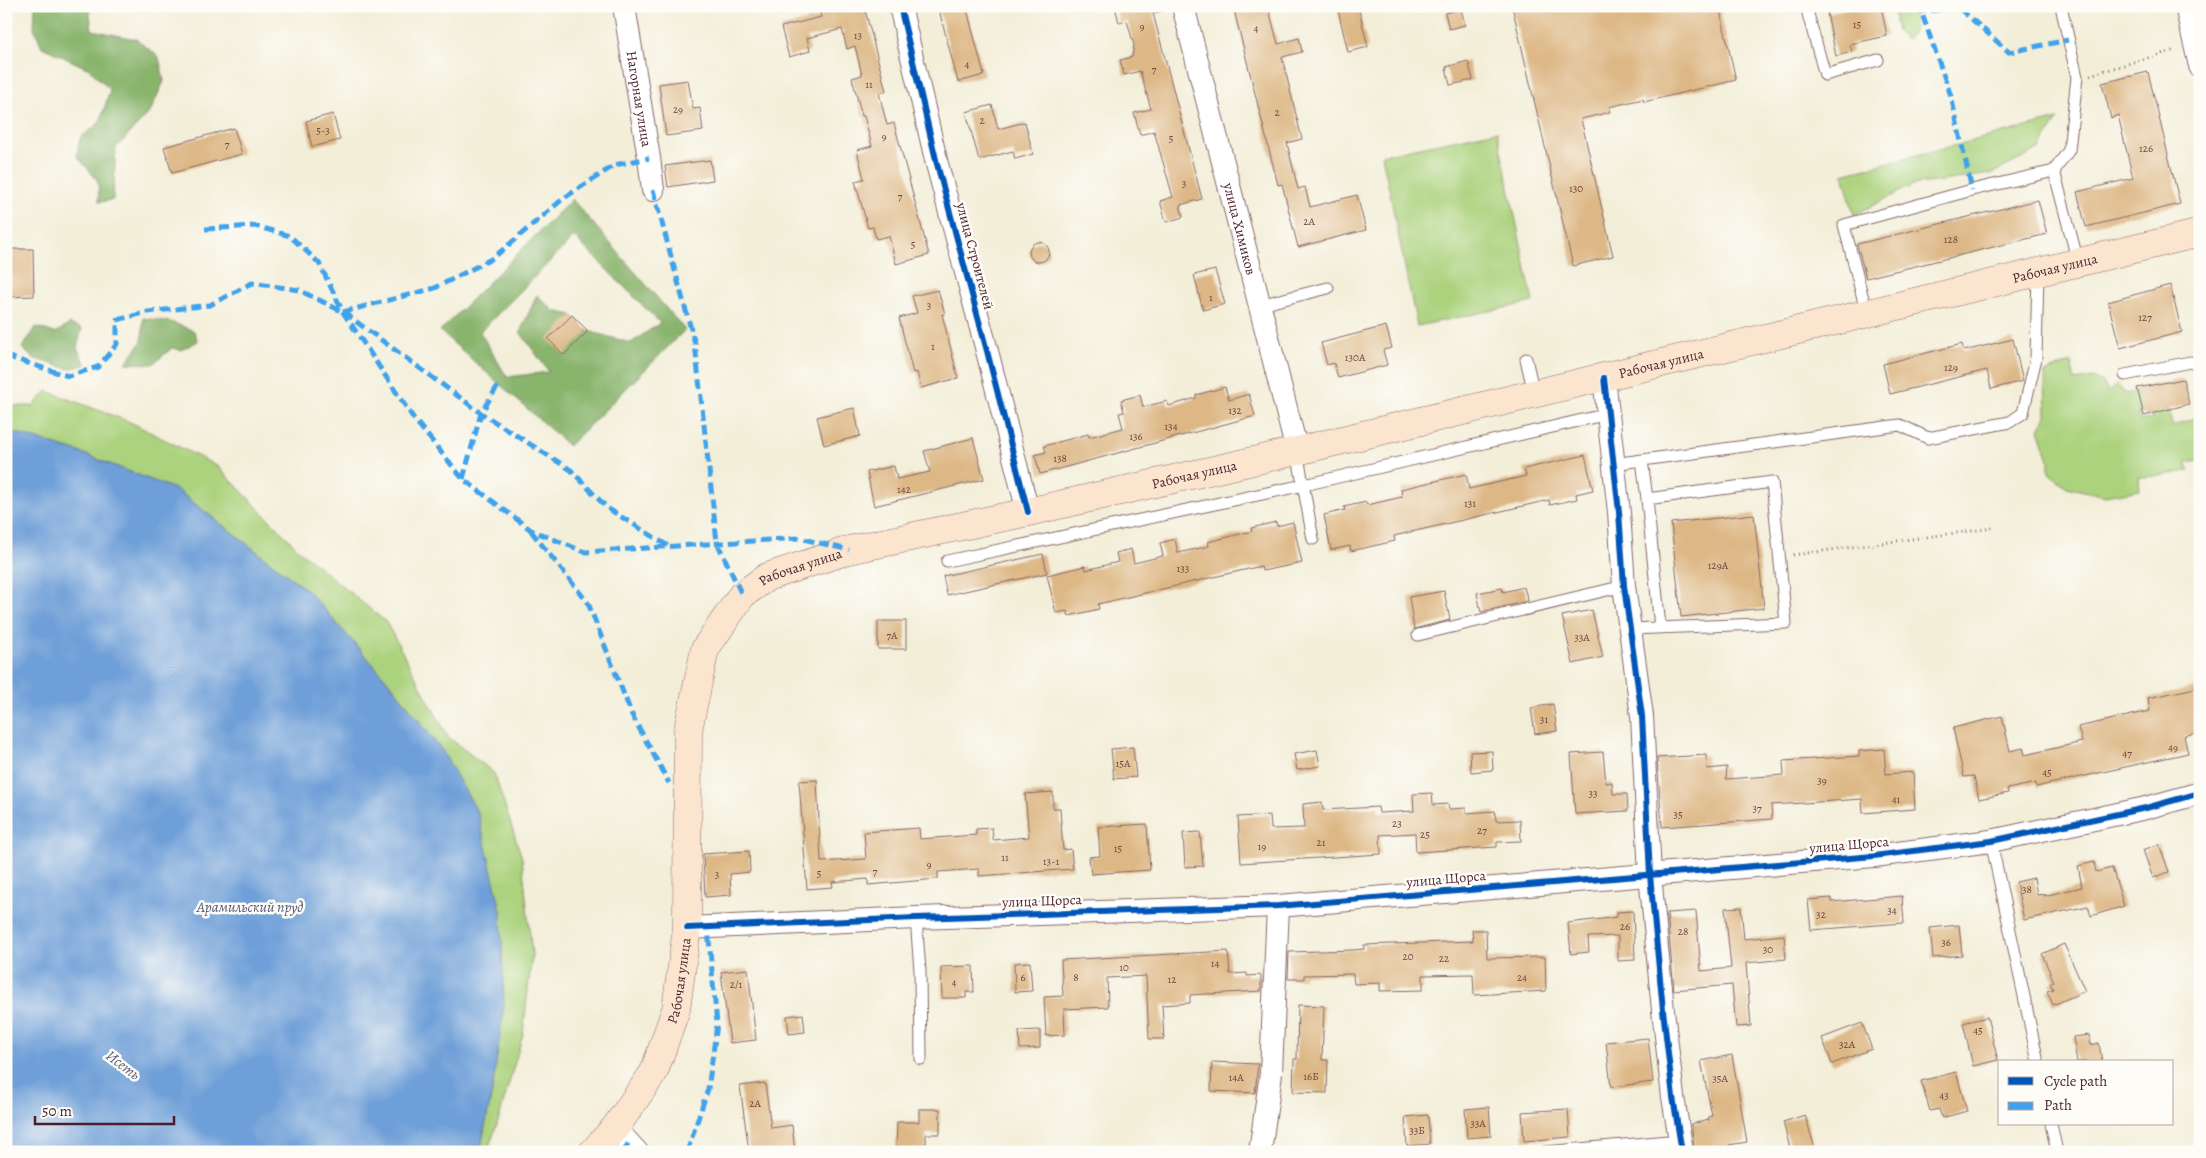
<svg xmlns="http://www.w3.org/2000/svg" width="2206" height="1158" viewBox="0 0 2206 1158" font-family="Alegreya,serif">
<rect width="100%" height="100%" fill="#fdfcf7"/>
<filter id="ink" filterUnits="userSpaceOnUse"><feTurbulence type="fractalNoise" baseFrequency=".02" numOctaves="2"/><feDisplacementMap in="SourceGraphic" scale="10" xChannelSelector="R" yChannelSelector="G"/><feConvolveMatrix kernelMatrix="1 2 1 2 8 2 1 2 1" color-interpolation-filters="sRGB"/></filter>
<filter id="wash" filterUnits="userSpaceOnUse"><feTurbulence type="fractalNoise" baseFrequency=".0096" numOctaves="4" result="noise"/><feDisplacementMap in="SourceGraphic" scale="20" xChannelSelector="R" yChannelSelector="G"/><feGaussianBlur stdDeviation="1.12" result="paint"/><feColorMatrix in="noise" values="0 0 0 0 0 0 0 0 0 0 0 0 0 0 0 0 0 1.4 0 .05"/><feComposite in="paint" operator="in"/></filter>
<g filter="url(#wash)">
<rect width="100%" height="100%" fill="#f3eed8"/>
<path fill="#abd27d" stroke="#7a7854" d="M1893 6H1913L1915 30 1906 40 1897 32Z
M2058 119 2039 150 1991 174 1913 185 1854 215 1843 174Z
M1497 131 1533 302 1417 326 1382 155Z
M2071 362 2075 381 2093 378 2103 382 2108 392 2117 384 2125 394 2137 391 2139 395H2141L2146 412 2138 414 2140 421 2152 418 2151 411 2168 410 2173 427 2200 415V460L2187 462 2189 471 2159 476 2139 477 2140 490 2105 496 2067 487 2049 473V460L2039 429 2046 416 2045 373Z
M47 391 130 422 217 466 302 553 386 622 448 737 494 773 522 858 532 955 523 1034 498 1122 487 1152H480L493 1086 443 752 394 688 308 591 177 490 76 451 6 430V406H33Z"/>
<path fill="#88b46c" stroke="#696a4c" fill-rule="evenodd" d="M35 6H89L92 30 136 39 159 57 164 81 150 112 116 148 113 200 99 202 98 181 77 156 80 138 100 122 110 90 89 69 42 47 34 28Z
M572 199 685 330 569 446 440 331ZM574 237 660 323 631 343 588 331 572 315 554 311 537 295 520 332 549 372 507 377 480 332Z
M143 318 171 322 194 331 198 341 181 350 172 348 153 364 126 363 142 341Z
M70 324 82 329 77 348 86 365 69 369 32 358 22 348 36 327 55 333Z"/>
<path fill="#6e9fd8" stroke="#5c5f82" d="M6 430 76 451 177 490 308 591 394 688 443 752 478 813 501 910 504 1006 493 1086 480 1152H6Z"/>
<g id="blocks">
<path fill="#ddb785" d="M818 6H864L886 91 879 93 887 125 894 123 929 255 896 264 889 236 876 239 873 227 868 228 855 181 864 179 857 150 872 146 864 116H862L852 78 862 75 855 46 847 49 842 29 807 38 810 51 789 57 781 27 821 17Z
M938 6H966L984 75 958 82Z
M1115 6H1162L1163 11 1153 13 1202 199 1180 205 1183 217 1166 222 1160 201 1173 197 1154 131 1140 135 1134 113 1151 109 1140 71 1124 75 1120 60 1132 57 1134 45 1127 21 1119 23Z
M1233 6H1268L1278 44 1299 38 1302 52 1282 57 1302 139 1287 143 1298 189 1305 187 1310 207 1357 195 1366 230 1298 247 1282 184 1278 185Z
M1337 6H1358L1368 47 1348 52Z
M1512 6H1719L1736 80 1644 102 1643 99 1609 107 1610 112 1581 119 1613 256 1573 266Z
M1858 6H1881L1887 36 1850 44 1852 52 1836 56 1827 13Z
M1461 9 1465 25 1449 29 1445 13Z
M1468 61 1473 80 1450 85 1446 67Z
M2148 72 2180 204 2086 227 2077 192 2133 178 2118 115 2111 118 2102 83Z
M688 80 693 109 700 108 703 131 666 136 659 84Z
M992 105 998 129 1025 122 1033 154 1015 159 1013 151 979 160 966 112Z
M333 114 340 140 312 147 306 121Z
M234 128 242 154 172 173 164 147Z
M710 160 713 180 668 187 665 166Z
M2038 200 2047 234 1866 278 1857 244Z
M1029 252a10 10 0 1 1 20 0a10 10 0 1 1-20 0Z
M6 249H33L34 296 6 297Z
M1215 270 1225 304 1203 310 1194 275Z
M2170 285 2182 332 2120 348 2108 302Z
M938 290 945 314H942L958 378 921 388 917 372 913 373 899 318 917 313 912 296Z
M572 315 588 331 564 355 548 339Z
M1386 326 1392 348 1383 350 1387 365 1338 378 1334 363 1327 365 1321 343Z
M2013 339 2023 381 1991 389 1987 370 1890 394 1883 364 1962 344 1964 351Z
M2183 379 2189 404 2144 416 2137 388Z
M1225 387 1229 400 1249 394 1255 416 1040 474 1035 455 1046 452 1044 446 1088 434 1089 437 1123 428 1119 413 1124 412 1121 400 1140 395 1143 407 1167 401 1169 406 1196 398V395Z
M854 408 860 436 824 445 817 417Z
M973 438 984 479 874 506 867 472 894 466 897 479 930 472 924 451Z
M1585 455 1593 490 1576 494 1577 499 1550 505 1549 500 1394 536 1395 541 1351 551 1350 546 1331 550 1324 515 1345 510 1344 507 1366 502 1367 505 1402 497 1401 489 1466 474 1469 489 1526 476 1524 469Z
M1754 514 1764 608 1681 617 1671 523Z
M1276 522 1277 526 1293 522 1302 563 1262 571 1261 566 1098 604 1099 609 1069 616 1067 611 1056 613 1047 575 1085 566 1086 570 1118 562 1116 553 1131 549 1134 563 1163 556 1160 543 1175 539 1178 553 1209 546 1208 542 1252 531 1251 528Z
M1043 554 1047 573 947 595 943 576Z
M1524 587 1528 601 1481 612 1477 593 1502 588 1503 592Z
M1444 591 1450 620 1414 629 1409 597Z
M1592 610 1603 657 1573 664 1562 616Z
M878 621H906V649H878Z
M2200 687V732L2184 736 2188 753 2036 787V783L2007 789 2008 793 1979 799 1974 776 1964 777 1953 728 2002 716 2010 751 2023 748 2025 755 2082 742 2078 727 2150 711 2148 698Z
M1553 704 1557 731 1535 734 1531 708Z
M1133 747 1136 777 1114 779 1111 749Z
M1884 749 1886 774 1913 772 1915 809 1863 813 1862 799 1804 803 1771 805 1772 819 1662 827 1657 758 1706 755 1707 769 1727 767 1726 779 1784 775 1783 761 1859 756V751Z
M1317 750 1320 766 1297 770 1294 754Z
M1492 751 1493 770 1471 772 1470 752Z
M1603 752 1606 783 1612 782 1613 794H1627L1628 811 1575 814 1571 754Z
M817 780 821 862 866 859 864 832 919 828 920 839 976 835V829L992 828 993 840 1029 837 1025 794 1053 792V808H1060L1063 850 1071 849 1073 869 979 876V869L938 872V879L868 885V879L832 882 833 887 807 889 799 781Z
M1432 793 1433 805 1448 804 1449 809 1466 808V813L1495 811 1496 821 1520 820 1521 841 1497 842V847L1416 852 1415 833 1380 835 1381 854 1241 863 1238 817 1270 815 1271 829 1304 828 1303 804 1322 802 1323 810 1378 807 1379 813 1414 811 1413 794Z
M1147 824 1150 870 1091 874 1089 857 1100 856 1098 827Z
M1200 832 1203 866 1185 867 1183 833Z
M2159 844 2169 872 2153 878 2143 850Z
M749 851 750 872 730 874 731 895 705 897 703 854Z
M2094 862 2096 872 2112 868 2124 906 2091 916 2088 906 2024 920 2016 882 2034 878 2037 895 2044 894V896L2082 887 2078 866Z
M1902 896 1904 923 1811 930 1808 900 1831 898V902Z
M1741 907 1744 939 1784 935 1786 959 1746 963 1751 1026 1736 1027 1732 985 1674 990 1667 913 1696 911 1701 971 1731 968 1725 908Z
M1633 911 1635 960 1618 961V936L1588 937 1589 952 1571 954 1568 923 1610 918 1617 917V912Z
M1959 925 1962 955 1933 958 1930 928Z
M1472 930H1486L1487 958 1545 957 1546 991 1474 995 1473 974 1423 975V990L1380 991V983L1354 984 1353 974 1304 975V979H1288L1289 952 1353 950 1364 949V945L1473 941Z
M2064 944 2085 991 2053 1005 2047 991 2053 989 2050 983 2054 982 2042 954Z
M1228 951 1230 974 1247 973V976L1261 975V991L1190 995V1003L1162 1005 1164 1039H1149L1146 976 1107 978 1108 1007 1064 1009 1065 1035 1046 1036 1044 997 1063 996 1061 960Z
M1030 962 1032 991 1015 992 1014 963Z
M973 966 974 992H966V998H942L941 967Z
M748 969 756 1040 730 1043 721 972Z
M1298 1005 1324 1006 1322 1060H1328L1327 1093 1293 1092 1294 1059H1297Z
M803 1014 805 1032 789 1034 787 1016Z
M1987 1017 1998 1060 1973 1066 1963 1023Z
M1862 1023 1872 1049 1832 1064 1822 1038Z
M1040 1030V1048L1020 1049 1019 1031Z
M2089 1035 2091 1045 2099 1043 2102 1062H2077L2073 1037Z
M1648 1038 1653 1082 1611 1087 1606 1042Z
M1732 1055 1747 1142 1729 1145 1730 1152H1695L1691 1124 1709 1120 1708 1117 1712 1116 1701 1061Z
M1212 1062 1258 1064 1255 1093 1211 1091Z
M1956 1072 1967 1111 1942 1118 1939 1109 1930 1111 1921 1081Z
M765 1083 771 1128 792 1125 795 1152H749L740 1086Z
M1489 1107 1491 1136 1467 1138 1465 1109Z
M919 1109H940V1134H926V1152H896L897 1122H919Z
M1568 1109 1570 1137 1524 1141 1522 1112Z
M1428 1115 1430 1144 1407 1146 1405 1117Z
M1805 1115 1816 1152H1791L1783 1122Z"/>
</g>
</g>
<g filter="url(#ink)">
<use href="#blocks" fill-opacity="0" stroke="#856768" stroke-width="1"/>
<g fill="none" stroke-linecap="round" stroke-linejoin="round">
<g stroke="#856768" stroke-width="13">
<path id="lane" d="M1810 6 1808 14 1825 75 1878 60
M2061 6 2077 77 2069 150 2054 171 2078 262
M1260 305 1328 288
M1867 314 1844 225 1972 190 2054 171
M1526 359 1534 393
M2125 375 2190 362 2200 364
M1297 451 1313 539
M1642 460 1647 499
M1613 464 1900 425 1928 438 2010 422 2023 413 2036 358 2038 272
M947 561 1304 485 1608 414
M1630 629 1786 623 1772 482 1647 499 1660 627
M1418 635 1624 586
M1991 841 2038 1062
M916 918 920 971 921 1059
M2051 1124 2057 1152
M1545 1152 1680 1140"/>
</g>
<g stroke="#856768" stroke-width="24">
<g id="street">
<path id="s1" d="M624 6 649 158 653 190"/>
<path d="M900 6 937 164 987 351 1028 512"/>
<path id="s2" d="M1183 6 1297 451"/>
<path d="M2186 6 2200 66"/>
<path d="M1604 378 1619 512 1624 586 1642 716 1650 875 1663 1010 1673 1097 1682 1152"/>
<path d="M687 928 916 918 1278 906 1874 856 1991 841 2146 808 2200 793"/>
<path d="M615 1128 637 1152"/>
<path d="M1260 1152 1271 1073 1278 906"/>
</g>
</g>
<g stroke="#856768" stroke-width="29">
<g id="secondary">
<path id="s3" d="M593 1152 615 1128 654 1072 676 1009 687 928 688 730 705 649 742 595 767 577 849 550 1028 512 1297 451 2200 233"/>
</g>
</g>
<path stroke="#856768" stroke-width="3" stroke-dasharray="1 4" stroke-linecap="butt" d="M2090 75 2175 50
M1793 555 1993 528"/>
<use href="#lane" stroke="#fff" stroke-width="11"/>
<use href="#street" stroke="#fff" stroke-width="22"/>
<use href="#secondary" stroke="#fce5cf" stroke-width="28"/>
<path stroke="#40a2eb" stroke-width="5" stroke-dasharray="10 5" stroke-linecap="butt" d="M1913 6 1921 11 1951 96 1972 190
M1920 6 1921 11 1959 8 2009 52 2068 40
M653 190 695 344 717 542 742 595
M205 229 255 226 290 236 319 263 343 312 414 419 463 479 531 530 585 552 799 538 849 550
M343 312 435 288 493 258 564 198 615 165 649 158
M6 356 68 376 98 367 117 344V320L148 312 210 305 252 283 299 290 343 312 481 413 571 470 607 508 670 547
M463 479 481 413 499 384
M531 531 588 603 632 715 669 783
M623 1152 629 1142
M687 1152 708 1089 717 1024 708 929"/>
<g stroke="#fdfcf7" stroke-width="9">
<path id="cycleway" d="M900 6 937 164 987 351 1028 512
M1604 378 1619 512 1624 586 1642 716 1650 875 1663 1010 1673 1097 1682 1152
M687 928 916 918 1278 906 1874 856 1991 841 2146 808 2200 793"/>
</g>
<use href="#cycleway" stroke="#0057b8" stroke-width="6"/>
</g>
</g>
<g text-anchor="middle" dominant-baseline="central" stroke-width="5" stroke-linejoin="round" paint-order="stroke">
<g font-size="11" fill="#6f4542">
<text x="1857" y="24">15</text>
<text x="1142" y="26">9</text>
<text x="1256" y="28">4</text>
<text x="858" y="35">13</text>
<text x="967" y="64">4</text>
<text x="1154" y="69">7</text>
<text x="869" y="84">11</text>
<text x="678" y="109">29</text>
<text x="1277" y="112">2</text>
<text x="982" y="120">2</text>
<text x="323" y="130">5-3</text>
<text x="884" y="136">9</text>
<text x="1171" y="138">5</text>
<text x="227" y="144">7</text>
<text x="2146" y="148">126</text>
<text x="1184" y="183">3</text>
<text x="1576" y="188">130</text>
<text x="900" y="196">7</text>
<text x="1309" y="221">2А</text>
<text x="1951" y="239">128</text>
<text x="913" y="244">5</text>
<text x="1211" y="297">1</text>
<text x="929" y="305">3</text>
<text x="2145" y="317">127</text>
<text x="933" y="346">1</text>
<text x="1355" y="357">130А</text>
<text x="1951" y="367">129</text>
<text x="1235" y="410">132</text>
<text x="1171" y="426">134</text>
<text x="1136" y="436">136</text>
<text x="1060" y="458">138</text>
<text x="904" y="489">142</text>
<text x="1470" y="503">131</text>
<text x="1718" y="565">129А</text>
<text x="1183" y="568">133</text>
<text x="892" y="635">7А</text>
<text x="1582" y="637">33А</text>
<text x="1544" y="719">31</text>
<text x="2173" y="747">49</text>
<text x="2127" y="753">47</text>
<text x="1123" y="763">15А</text>
<text x="2047" y="772">45</text>
<text x="1822" y="780">39</text>
<text x="1593" y="793">33</text>
<text x="1896" y="799">41</text>
<text x="1757" y="808">37</text>
<text x="1678" y="814">35</text>
<text x="1397" y="823">23</text>
<text x="1482" y="830">27</text>
<text x="1425" y="834">25</text>
<text x="1321" y="842">21</text>
<text x="1262" y="846">19</text>
<text x="1118" y="848">15</text>
<text x="1005" y="857">11</text>
<text x="1051" y="861">13-1</text>
<text x="929" y="864">9</text>
<text x="875" y="871">7</text>
<text x="819" y="873">5</text>
<text x="717" y="874">3</text>
<text x="2027" y="889">38</text>
<text x="1892" y="910">34</text>
<text x="1821" y="914">32</text>
<text x="1625" y="926">26</text>
<text x="1683" y="931">28</text>
<text x="1946" y="942">36</text>
<text x="1768" y="949">30</text>
<text x="1408" y="956">20</text>
<text x="1444" y="958">22</text>
<text x="1215" y="963">14</text>
<text x="1124" y="967">10</text>
<text x="1023" y="977">6</text>
<text x="1076" y="977">8</text>
<text x="1522" y="977">24</text>
<text x="1172" y="979">12</text>
<text x="954" y="982">4</text>
<text x="736" y="984">2/1</text>
<text x="1978" y="1030">45</text>
<text x="1847" y="1044">32А</text>
<text x="1311" y="1076">16Б</text>
<text x="1236" y="1077">14А</text>
<text x="1720" y="1078">35А</text>
<text x="1944" y="1095">43</text>
<text x="755" y="1103">2А</text>
<text x="1478" y="1123">33А</text>
<text x="1417" y="1130">33Б</text>
</g>
<g font-size="14" fill="#4a1f2b" stroke="#fdfcf7">
<text stroke="none"><textPath href="#s1" startOffset="94">Нагорная улица</textPath></text>
<text stroke="none"><textPath href="#s2" startOffset="230">улица Химиков</textPath></text>
<text transform="translate(975 256) rotate(75)">улица Строителей</text>
<text stroke="none"><textPath href="#s3" startOffset="1951">Рабочая улица</textPath></text>
<text stroke="none"><textPath href="#s3" startOffset="1546">Рабочая улица</textPath></text>
<text stroke="none"><textPath href="#s3" startOffset="1066">Рабочая улица</textPath></text>
<text stroke="none"><textPath href="#s3" startOffset="661">Рабочая улица</textPath></text>
<text transform="translate(1849 845) rotate(-5)">улица Щорса</text>
<text transform="translate(1446 879) rotate(-5)">улица Щорса</text>
<text transform="translate(1042 901) rotate(-2)">улица Щорса</text>
<text stroke="none"><textPath href="#s3" startOffset="196">Рабочая улица</textPath></text>
</g>
<g font-size="15" font-style="italic" fill="#5a5979" stroke="#fdfcf7">
<text x="250" y="907">Арамильский пруд</text>
<text transform="translate(123 1065) rotate(37)">Исеть</text>
</g>
</g>
<rect width="2206" height="1158" fill="none" stroke="#fdfcf7" stroke-width="25"/>
<rect x="1998" y="1060" width="175" height="65" fill="#fdfcf7" stroke="#b5a4a5"/>
<rect x="2008" y="1077" width="25" height="8" fill="#0057b8" stroke="#b5a4a5"/>
<text x="2044" y="1086" font-size="15" fill="#4a1f2b">Cycle path</text>
<rect x="2008" y="1102" width="25" height="8" fill="#40a2eb" stroke="#b5a4a5"/>
<text x="2044" y="1110" font-size="15" fill="#4a1f2b">Path</text>
<path d="M35 1116v8h139v-8" fill="none" stroke="#4a1f2b" stroke-width="2.5"/>
<text x="42" y="1116" font-size="15" fill="#4a1f2b" stroke="#fdfcf7" stroke-width="4" paint-order="stroke">50 m</text>
</svg>
